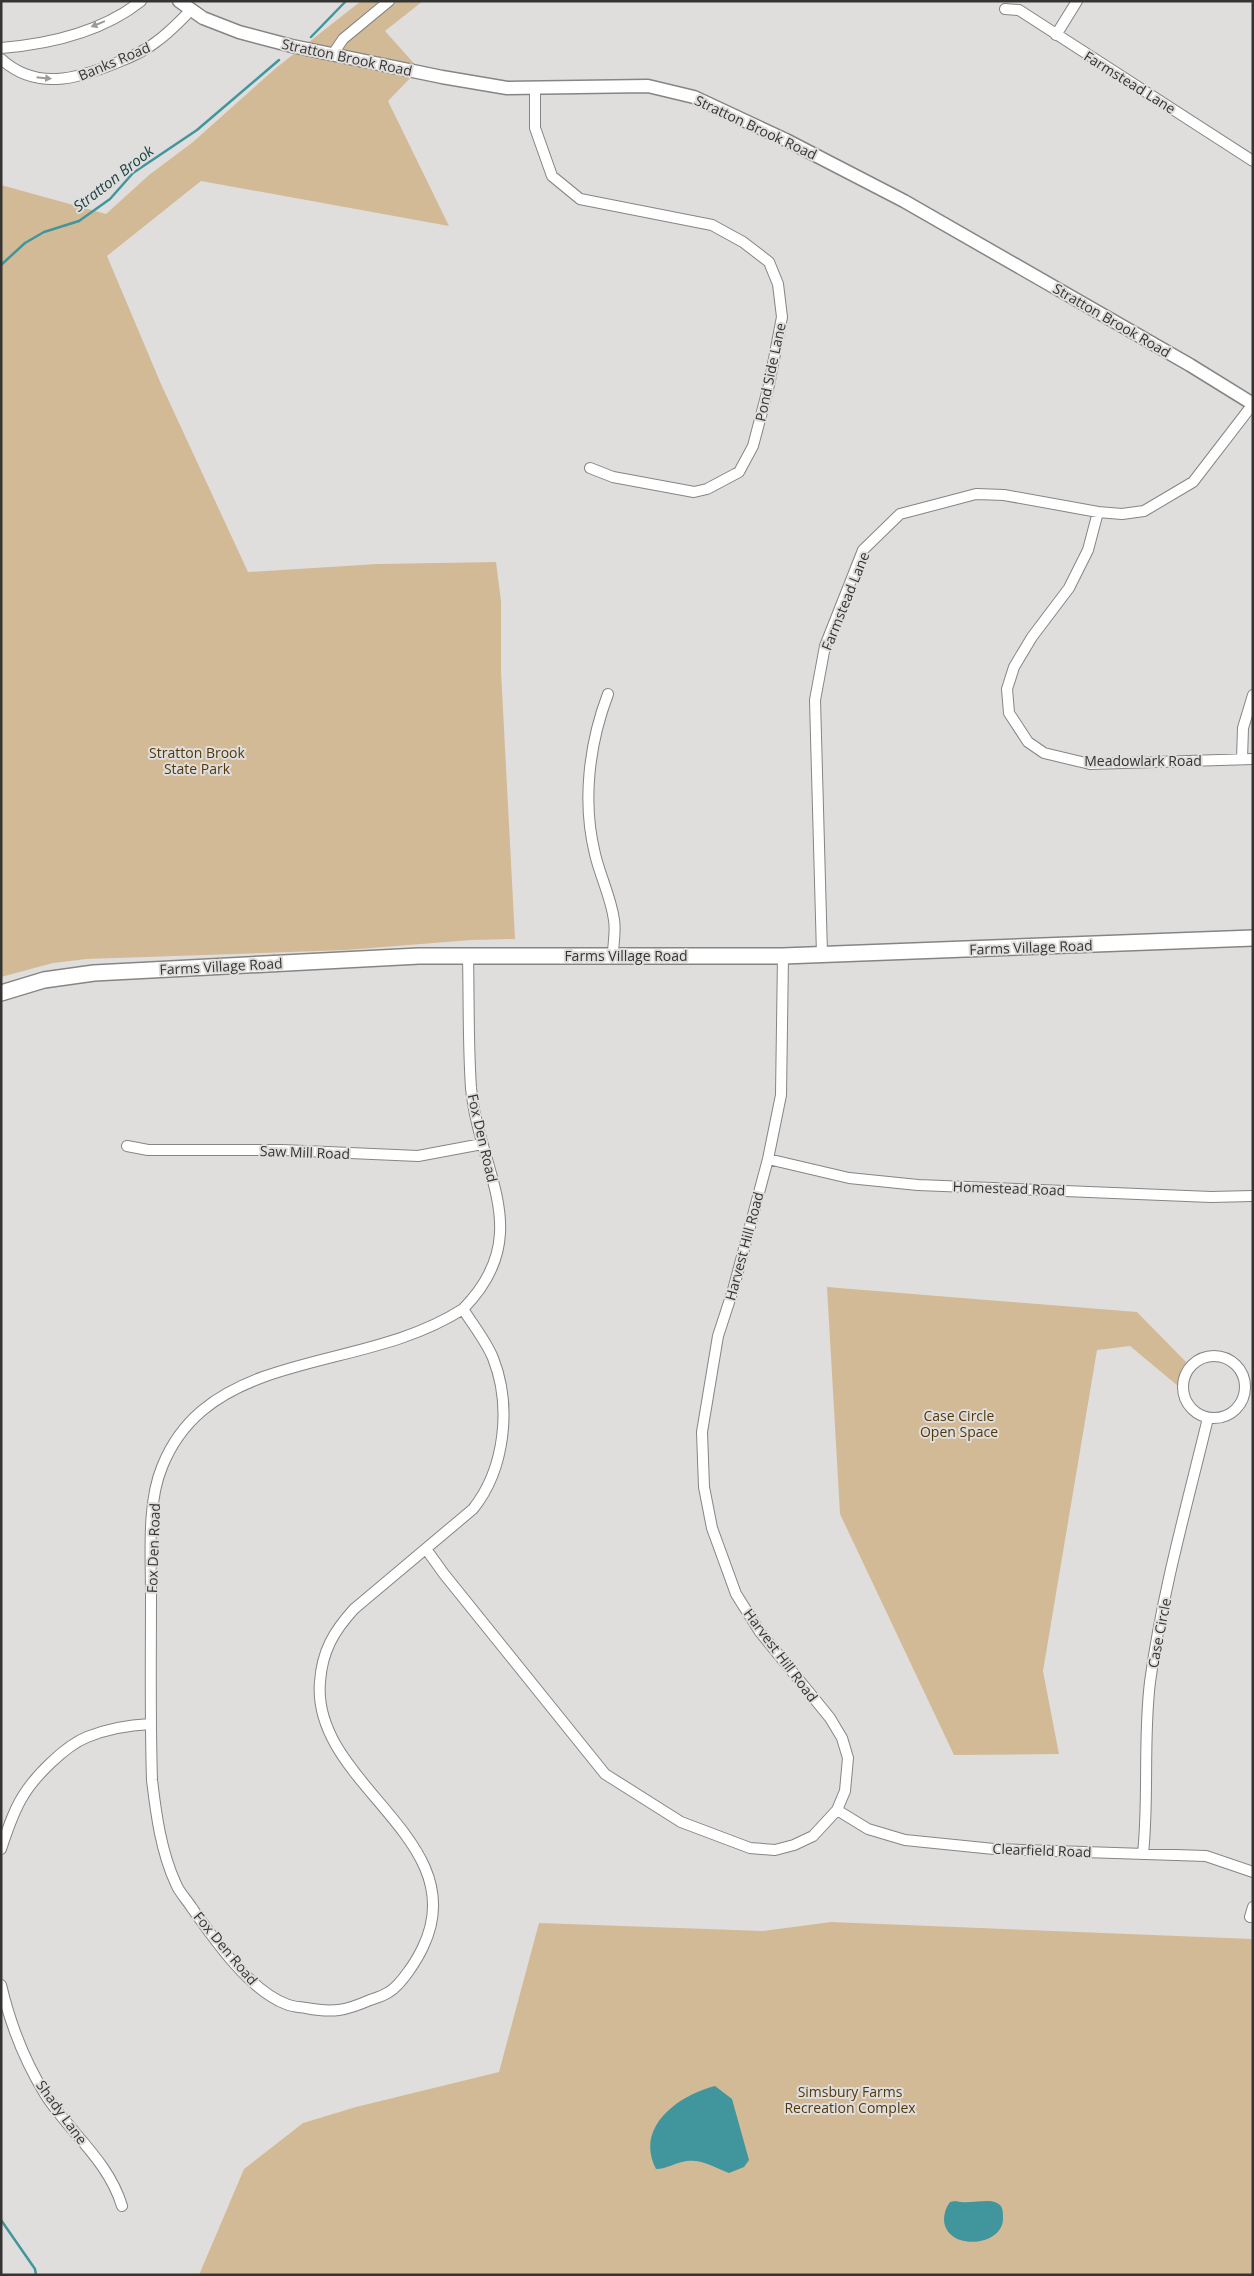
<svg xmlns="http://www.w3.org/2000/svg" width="1254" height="2276" viewBox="0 0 1254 2276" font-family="'Open Sans',sans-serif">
	<rect width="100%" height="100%" fill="#e0dedc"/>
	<path fill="#d3ba97" d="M361,1H423L385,31L419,69L388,101L449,226L201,181L107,256L161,384L248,572L377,564L496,562L501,601V671L515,939L471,940L346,950L87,959L53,963L1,977V185L106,214L149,175L193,142L276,68Z
		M827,1287L1137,1312L1189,1365L1180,1374L1178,1386L1130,1346L1097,1350L1043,1671L1059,1754L954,1755L840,1514Z
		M831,1922L1253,1939V2275H199L244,2169L303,2123L356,2107L499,2072L539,1923L763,1931Z"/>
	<path fill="#40969c" d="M715,2086L732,2099L749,2160L744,2167L729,2173C716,2168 702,2159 687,2161C676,2162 667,2169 656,2169C634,2127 679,2095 715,2086Z
		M955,2201C969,2205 988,2198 997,2203C1003,2206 1003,2211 1003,2217C1005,2247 946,2252 944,2220C944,2213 946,2207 950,2202Z"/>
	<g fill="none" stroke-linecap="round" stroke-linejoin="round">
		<path stroke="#40969c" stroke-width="2.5" d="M311,37L346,1
			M1,265L25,243L44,232L79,221L110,199L133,173L197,130L279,60
			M1,2220L35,2269L36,2275"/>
		<g stroke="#878583" stroke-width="12">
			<path id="minor" d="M1005,9L1019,10L1253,161
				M1056,35L1077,1
				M1,48C49,44 102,32 141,1
				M333,54L343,39L389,1
				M1,59C36,91 77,79 116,63C129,58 145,51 156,42C169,33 179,22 190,11
				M535,89V128L552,176L580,199L712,225L743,242L769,262L778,284L782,317L769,385L753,446L739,472L707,489L694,492L613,477L590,468
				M1098,512L1088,550L1069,588L1032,637L1014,667L1007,689L1009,713L1028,742L1044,753L1090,764L1253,759
				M608,694C589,744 582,802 595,854C600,876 611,897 614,920C616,931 613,944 613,955
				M1242,759L1243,728L1253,695
				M822,954L815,700L825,646L863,550L900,514L976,494L1004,495L1098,512L1122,514L1144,511L1193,482L1253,404
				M127,1146L148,1150H282L418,1156L482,1144
				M768,1159L849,1178L918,1185L1211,1197L1253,1196
				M463,1309C402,1348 330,1353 263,1377C217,1394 181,1419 162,1467C147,1503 151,1555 151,1594C151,1656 150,1718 152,1780C156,1814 161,1852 176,1884C179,1892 187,1900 192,1908C214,1939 249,1990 286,2004C292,2007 300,2007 306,2008C333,2013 345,2011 370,2000C376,1998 383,1996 389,1992C401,1985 417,1960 423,1947C475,1839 311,1784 320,1682C322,1651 334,1631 354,1609L473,1509C505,1469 512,1406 493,1358C486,1341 473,1325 463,1309C537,1234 479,1172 471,1088C468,1044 469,1000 468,956
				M1183 1387a31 31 0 1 1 62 0a31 31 0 1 1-62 0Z
				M426,1549L444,1574L605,1774L681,1822L750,1848L775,1850L794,1845L813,1836L837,1810L845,1791L848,1758L842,1738L830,1718L760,1632L736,1594L712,1528L704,1487L702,1432L718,1336L733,1290L768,1159L781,1095L783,956
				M837,1810L868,1829L905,1840L994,1849L1206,1856L1253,1872
				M1,1849C7,1831 13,1812 23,1796C35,1776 65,1746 87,1737C107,1729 129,1725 150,1724
				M1143,1854C1149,1797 1143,1739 1150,1682C1162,1593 1187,1505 1208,1418
				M1250,1917L1253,1907
				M1,1985C10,2023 24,2060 45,2094C70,2133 108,2160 122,2206"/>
		</g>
		<g stroke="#878583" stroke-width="15">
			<path id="tertiary" d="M179,1L203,18L239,32L292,46L442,77L507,88L648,86L694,97L786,140L904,201L1190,365L1253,404"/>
		</g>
		<g stroke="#878583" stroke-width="18">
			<path id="secondary" d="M1,993L44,980L94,973L419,956H783L1253,938"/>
		</g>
		<use href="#minor" stroke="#fff" stroke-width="10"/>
		<use href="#tertiary" stroke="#fff" stroke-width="12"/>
		<use href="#secondary" stroke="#fff" stroke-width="15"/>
	</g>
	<defs><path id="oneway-solid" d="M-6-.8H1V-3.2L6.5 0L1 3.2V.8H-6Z" transform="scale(1.25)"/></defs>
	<g fill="#9a9a99">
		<use href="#oneway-solid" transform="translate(98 24) rotate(158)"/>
		<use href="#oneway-solid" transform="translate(44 78) rotate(6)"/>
	</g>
	<g text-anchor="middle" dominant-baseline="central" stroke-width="4" stroke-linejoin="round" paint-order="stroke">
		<g font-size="14" fill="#343433" stroke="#e0dedc">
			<text transform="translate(347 57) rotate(12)">Stratton Brook Road</text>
			<text transform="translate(114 61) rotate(-23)">Banks Road</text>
			<text transform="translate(1130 82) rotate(32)">Farmstead Lane</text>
			<text transform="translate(756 127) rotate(25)">Stratton Brook Road</text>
			<text transform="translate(1112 320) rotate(30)">Stratton Brook Road</text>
			<text transform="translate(770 372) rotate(-78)">Pond Side Lane</text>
			<text transform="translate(845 601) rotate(-68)">Farmstead Lane</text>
			<text x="1143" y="760">Meadowlark Road</text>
			<text transform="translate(1031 947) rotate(-2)">Farms Village Road</text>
			<text x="626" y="955">Farms Village Road</text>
			<text transform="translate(221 966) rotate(-3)">Farms Village Road</text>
			<text transform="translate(483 1138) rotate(77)">Fox Den Road</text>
			<text transform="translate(305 1152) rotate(2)">Saw Mill Road</text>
			<text transform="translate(1009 1188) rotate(2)">Homestead Road</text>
			<text transform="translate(744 1246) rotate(-75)">Harvest Hill Road</text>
			<text transform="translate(153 1548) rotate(-88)">Fox Den Road</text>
			<text transform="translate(1159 1633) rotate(-79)">Case Circle</text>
			<text transform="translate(781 1655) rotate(53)">Harvest Hill Road</text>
			<text transform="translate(1042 1850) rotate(2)">Clearfield Road</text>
			<text transform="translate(226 1948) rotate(50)">Fox Den Road</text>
			<text transform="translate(62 2112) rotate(54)">Shady Lane</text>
		</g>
		<g font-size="14" fill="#51380c" stroke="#e0dedc">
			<text x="197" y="752">Stratton Brook<tspan x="197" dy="16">State Park</tspan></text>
			<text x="959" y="1415">Case Circle<tspan x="959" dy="16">Open Space</tspan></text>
			<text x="850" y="2091">Simsbury Farms<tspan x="850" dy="16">Recreation Complex</tspan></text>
		</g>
		<g font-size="15" font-style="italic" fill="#1b4346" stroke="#e0dedc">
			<text transform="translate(113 178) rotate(-38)">Stratton Brook</text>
		</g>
	</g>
	<rect width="1254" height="2276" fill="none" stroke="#343433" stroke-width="5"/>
</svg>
